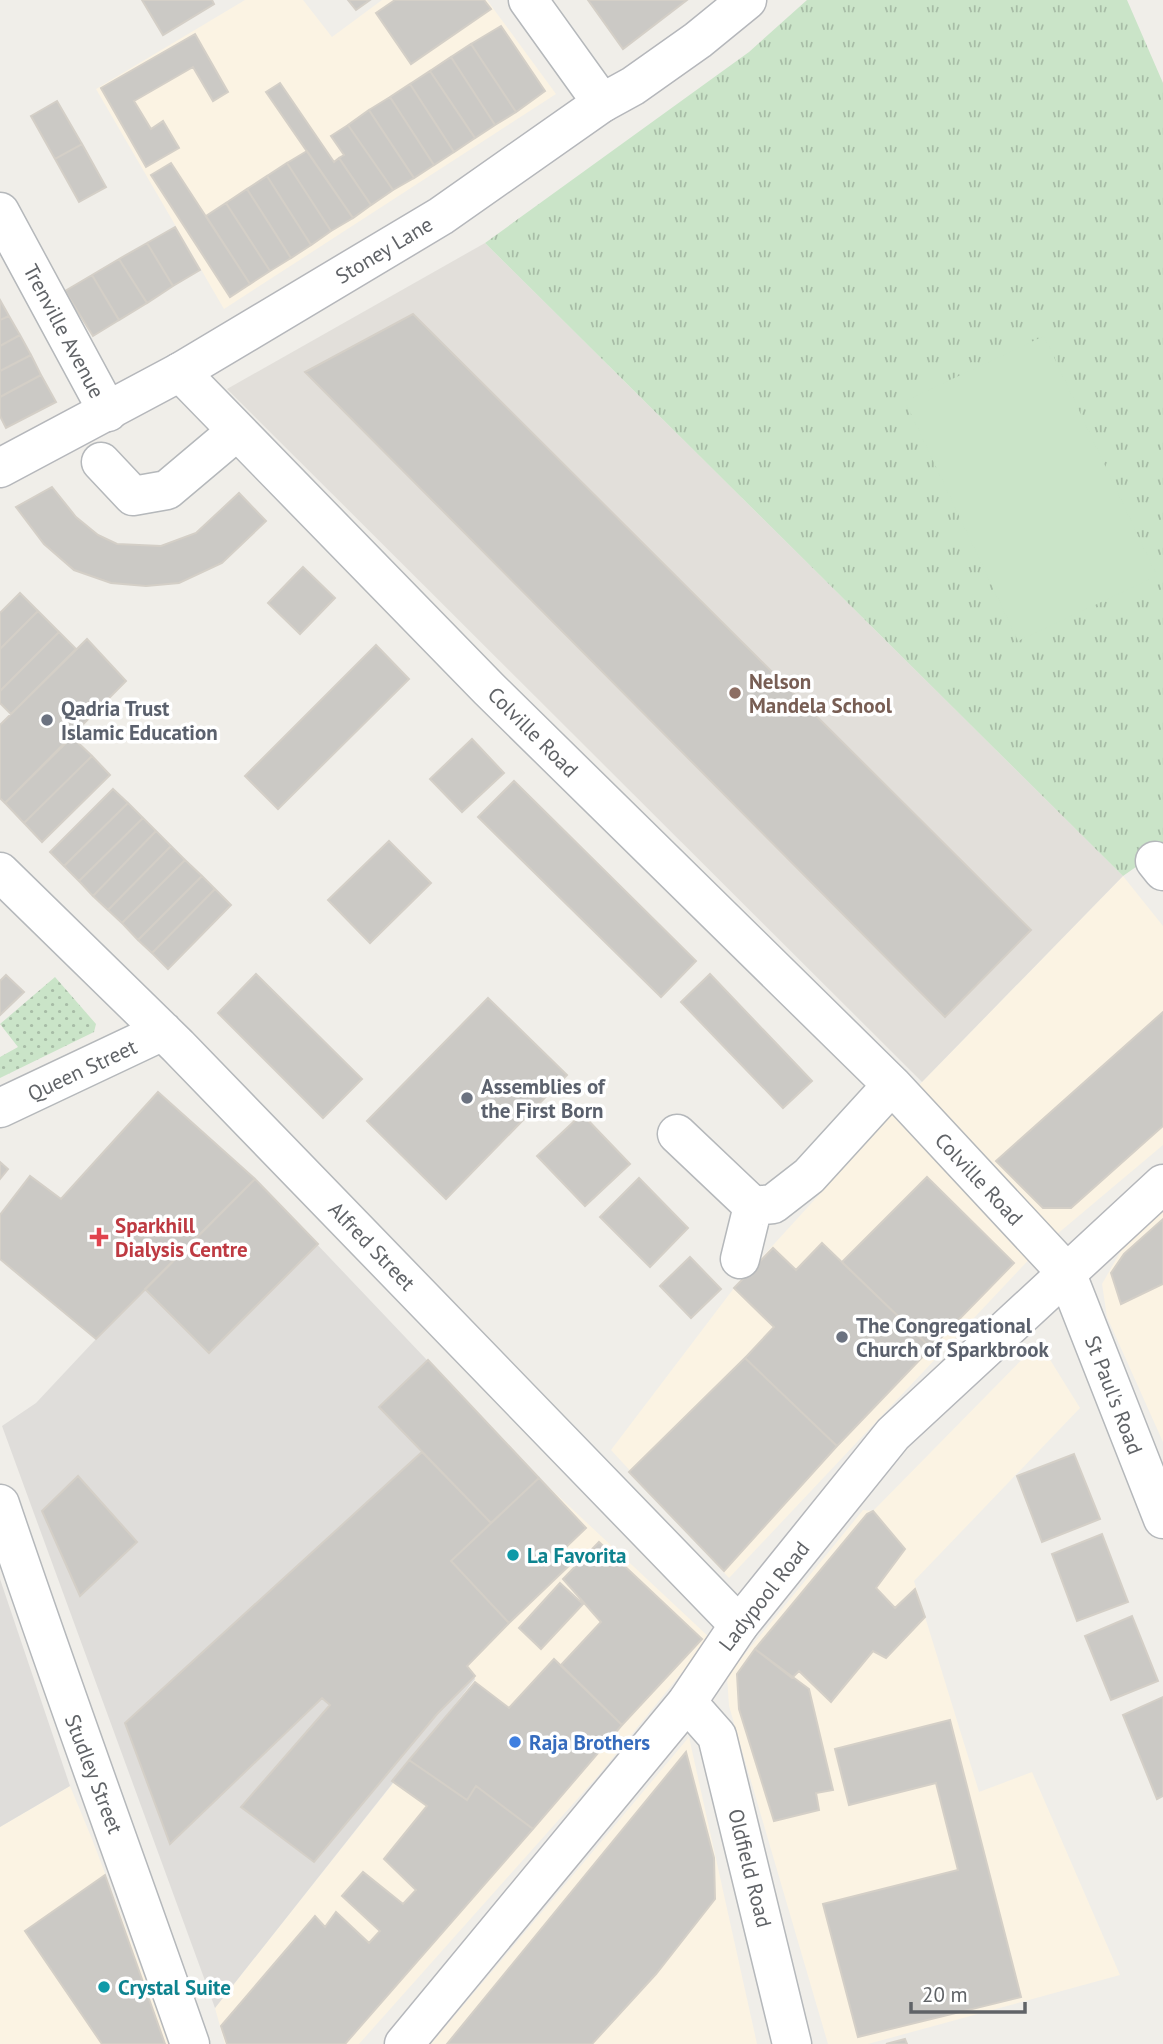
<svg xmlns="http://www.w3.org/2000/svg" width="1163" height="2044" viewBox="0 0 1163 2044" font-family="'PT Sans',sans-serif">
	<defs>
		<pattern id="grass-dots" width="8" height="8" patternUnits="userSpaceOnUse" patternTransform="scale(1.75)"><rect width="8" height="8" fill="#cae4c8"/><path d="M2 2h.1M6 6h.1" fill="none" stroke="#a7bca6" stroke-width="1.8" stroke-linecap="round"/></pattern>
		<pattern id="park-tufts" width="24" height="20" patternUnits="userSpaceOnUse" patternTransform="scale(1.75)"><rect width="24" height="20" fill="#cae4c8"/><path d="M3 7l-1-3M5 7V3M7 7l1-3M15 17l-1-3M17 17v-4M19 17l1-3" fill="none" stroke="#a7bca6"/></pattern>
	</defs>
	<rect width="100%" height="100%" fill="#f0eee9"/>
	<path fill="#fbf3e3" d="M245,0H303L332,37L382,0H487L556,94L224,309L96,89Z
		M1123,876L1163,926V1145L1037,1251L729,1578L611,1450L734,1288L922,1082Z
		M1163,1211V1442L1107,1317L1102,1284L1126,1242Z
		M1039,1342L1080,1408L914,1581L979,1792L1032,1772L1120,1975L868,2044H828L729,1706L727,1676L863,1510L873,1511Z
		M539,1478L710,1638L597,1777L359,2044H225L215,2008L475,1680L467,1666L451,1561Z
		M689,1737L757,2044H431Z
		M70,1786L92,1839L170,2044H0V1827Z"/>
	<path fill="#dfddda" d="M158,1092L255,1179L539,1478L451,1561L509,1623L467,1666L475,1679L215,2008L2,1426L36,1403L96,1339L0,1215L30,1176L61,1199Z
		M0,1579L70,1786L0,1827Z"/>
	<path fill="#e2dfda" d="M485,243L1123,876L922,1082L227,389Z"/>
	<path fill="url(#grass-dots)" d="M55,977L96,1024L94,1032L0,1078V1057L18,1047L0,1024Z"/>
	<path fill="url(#park-tufts)" d="M807,0H1127L1163,83V848L1123,876L485,243L749,52Z"/>
	<path fill="#cae4c8" d="M1044,336L1157,576L1018,641L905,401Z"/>
	<path fill="#cbc9c5" stroke="#d4cfc7" stroke-width="2" d="M142,0H212L214,4L163,35Z
		M348,0H370L356,10Z
		M395,0H484L491,9L411,64L376,13Z
		M588,0H687L623,49Z
		M501,26L545,91L516,112L471,44Z
		M195,34L228,92L213,101L193,67L134,101L151,129L163,121L179,148L146,167L101,88Z
		M471,44L516,112L495,125L451,57Z
		M451,57L495,125L475,138L430,71Z
		M430,71L475,138L454,152L410,84Z
		M280,83L334,162L339,158L371,205L353,218L266,92Z
		M410,84L454,152L434,165L390,97Z
		M390,97L434,165L414,178L369,110Z
		M57,101L82,144L55,159L31,116Z
		M369,110L414,178L393,190L348,125Z
		M348,125L393,190L371,205L339,158L344,155L331,136Z
		M82,144L106,187L79,202L55,159Z
		M307,151L353,218L331,231L287,163Z
		M171,163L250,284L230,297L151,175Z
		M287,163L331,231L311,245L267,176Z
		M267,176L311,245L291,258L247,189Z
		M247,189L291,258L270,271L226,203Z
		M226,203L270,271L250,284L206,216Z
		M175,227L200,270L173,286L147,243Z
		M147,243L173,286L147,303L119,259Z
		M119,259L147,303L119,320L92,275Z
		M92,275L119,320L93,336L65,291Z
		M0,300L9,316L0,320Z
		M413,314L1031,930L945,1017L305,372Z
		M9,316L20,335L0,346V320Z
		M20,335L31,355L0,371V346Z
		M31,355L41,375L0,397V371Z
		M41,375L56,402L6,428L0,416V397Z
		M52,487L76,517L98,535L117,544L161,546L196,533L239,493L266,521L222,563L179,583L146,586L111,583L74,570L44,544L16,507Z
		M303,567L335,598L300,634L268,603Z
		M20,593L38,611L0,649V613Z
		M38,611L59,632L0,691V649Z
		M59,632L76,649L11,714L0,703V691Z
		M87,639L126,681L5,803L0,798V725Z
		M376,645L409,679L278,809L245,776Z
		M72,737L92,756L24,823L5,803Z
		M472,739L504,773L462,812L430,779Z
		M92,756L110,775L42,842L24,823Z
		M514,781L696,961L661,997L478,817Z
		M113,789L128,803L64,866L50,852Z
		M128,803L143,818L79,881L64,866Z
		M143,818L156,831L93,896L79,881Z
		M156,831L171,846L108,910L93,896Z
		M389,841L431,883L370,943L328,900Z
		M171,846L185,860L122,923L108,910Z
		M185,860L202,876L138,940L122,923Z
		M202,876L215,889L152,953L138,940Z
		M215,889L231,905L168,969L152,953Z
		M256,974L362,1079L323,1118L218,1013Z
		M710,974L812,1081L783,1108L681,1002Z
		M6,975L24,992L0,1015V981Z
		M488,998L567,1075L446,1199L367,1121Z
		M1163,1012V1126L1071,1208H1043L996,1161Z
		M158,1092L255,1179L96,1339L0,1259V1215L30,1176L61,1199Z
		M582,1114L630,1164L585,1206L537,1156Z
		M0,1162L8,1169L0,1179Z
		M927,1177L1014,1263L931,1348L842,1262Z
		M639,1178L688,1228L650,1267L600,1217Z
		M255,1179L318,1244L209,1353L145,1289Z
		M1163,1219V1284L1121,1304L1111,1273L1124,1254Z
		M822,1243L931,1348L837,1446L745,1358L774,1327L734,1288L773,1248L796,1270Z
		M690,1257L721,1289L691,1318L660,1286Z
		M745,1358L837,1446L724,1571L629,1472Z
		M428,1360L539,1478L491,1523L379,1407Z
		M422,1452L491,1523L451,1561L509,1623L467,1666L475,1676L437,1714L314,1862L241,1807L330,1705L322,1698L170,1844L125,1723Z
		M1074,1454L1100,1519L1042,1542L1017,1476Z
		M78,1476L137,1542L80,1596L42,1511Z
		M539,1478L586,1528L563,1550L574,1561L509,1623L451,1561Z
		M873,1511L905,1549L876,1588L895,1608L915,1589L925,1617L886,1658L873,1651L831,1702L799,1671L792,1678L755,1649L867,1514Z
		M1102,1534L1128,1602L1077,1621L1052,1554Z
		M599,1542L702,1639L622,1725L561,1665L601,1622L563,1579Z
		M560,1583L583,1604L541,1649L519,1628Z
		M1132,1616L1158,1681L1111,1700L1085,1636Z
		M755,1649L809,1689L833,1790L816,1793L819,1810L774,1821L739,1709L737,1674Z
		M554,1659L622,1725L533,1829L476,1786L467,1800L409,1760L475,1682L509,1708Z
		M1163,1697V1796L1157,1799L1123,1715Z
		M950,1720L1021,1997L858,2037L823,1904L958,1870L936,1783L849,1805L835,1749Z
		M686,1752L714,1858L715,1899L656,1974L592,2044H447Z
		M409,1760L467,1800L476,1786L533,1829L345,2044H227L221,2026L315,1916L325,1927L336,1912L369,1943L380,1931L342,1896L363,1872L403,1904L416,1890L384,1859L427,1806L392,1781Z
		M105,1875L165,2044H102L25,1931Z
		M905,2039L907,2044H886Z"/>
	<g fill="none" stroke-linecap="round" stroke-linejoin="round">
		<g stroke="#b5b8bb" stroke-width="41">
			<path id="street" d="M528,0L602,103
				M0,212L108,412
				M180,372L489,689L892,1085L1066,1272L1163,1519
				M101,462L133,496L167,490L237,431
				M1155,861L1163,871
				M0,872L178,1046L739,1625
				M0,1108L163,1031
				M677,1134L753,1206L773,1204L809,1176L892,1085
				M740,1259L753,1206
				M0,1504C61,1685 127,1864 190,2044
				M687,1702L717,1736L792,2044"/>
		</g>
		<g stroke="#b5b7bb" stroke-width="41">
			<path id="secondary" d="M0,468L180,372L441,216L602,103L633,86L698,40L747,0
				M404,2044L687,1702L739,1625L893,1434L1163,1184"/>
		</g>
		<use href="#street" stroke="#fff" stroke-width="38"/>
		<use href="#secondary" stroke="#fff" stroke-width="38"/>
	</g>
	<circle fill="#8d6e63" stroke="#fff" stroke-width="2.5" cx="735" cy="693" r="7"/>
	<g fill="#6b7280" stroke="#fff" stroke-width="2.5">
		<circle cx="47" cy="720" r="7"/>
		<circle cx="467" cy="1098" r="7"/>
		<circle cx="842" cy="1337" r="7"/>
	</g>
	<path fill="#e0444e" stroke="#fff" stroke-width="2.5" d="M95.5 1226.5h7v7h7v7h-7v7h-7v-7h-7v-7h7z"/>
	<g fill="#0f9aa8" stroke="#fff" stroke-width="2.5">
		<circle cx="513" cy="1555" r="7"/>
		<circle cx="104" cy="1987" r="7"/>
	</g>
	<circle fill="#3f7fe0" stroke="#fff" stroke-width="2.5" cx="515" cy="1742" r="7"/>
	<g text-anchor="middle" dominant-baseline="central" stroke-width="7" stroke-linejoin="round" paint-order="stroke">
		<g font-size="21" fill="#606367" stroke="#fff">
			<text transform="translate(384 250) rotate(-31)">Stoney Lane</text>
			<text transform="translate(64 331) rotate(62)">Trenville Avenue</text>
			<text transform="translate(533 732) rotate(45)">Colville Road</text>
			<text transform="translate(82 1070) rotate(-25)">Queen Street</text>
			<text transform="translate(979 1179) rotate(47)">Colville Road</text>
			<text transform="translate(372 1246) rotate(46)">Alfred Street</text>
			<text transform="translate(1114 1395) rotate(69)">St Paul's Road</text>
			<text transform="translate(764 1596) rotate(-52)">Ladypool Road</text>
			<text transform="translate(94 1774) rotate(69)">Studley Street</text>
			<text transform="translate(750 1868) rotate(76)">Oldfield Road</text>
		</g>
		<g font-size="21" font-weight="bold" fill="#785e54" stroke="#fff" text-anchor="start">
			<text x="749" y="681">Nelson<tspan x="749" dy="24">Mandela School</tspan></text>
		</g>
		<g font-size="21" font-weight="bold" fill="#5b616d" stroke="#fff" text-anchor="start">
			<text x="61" y="708">Qadria Trust<tspan x="61" dy="24">Islamic Education</tspan></text>
			<text x="481" y="1086">Assemblies of<tspan x="481" dy="24">the First Born</tspan></text>
			<text x="856" y="1325">The Congregational<tspan x="856" dy="24">Church of Sparkbrook</tspan></text>
		</g>
		<g font-size="21" font-weight="bold" fill="#be3a42" stroke="#fff" text-anchor="start">
			<text x="115" y="1225">Sparkhill<tspan x="115" dy="24">Dialysis Centre</tspan></text>
		</g>
		<g font-size="21" font-weight="bold" fill="#0d838f" stroke="#fff" text-anchor="start">
			<text x="527" y="1555">La Favorita</text>
			<text x="118" y="1987">Crystal Suite</text>
		</g>
		<g font-size="21" font-weight="bold" fill="#366cbe" stroke="#fff" text-anchor="start">
			<text x="529" y="1742">Raja Brothers</text>
		</g>
	</g>
	<path d="M911 2002v10h114v-10" fill="none" stroke="#606367" stroke-width="3.5"/>
	<text x="922" y="2002" font-size="21" fill="#606367" stroke="#ffffff" stroke-width="5" paint-order="stroke">20 m</text>
</svg>
